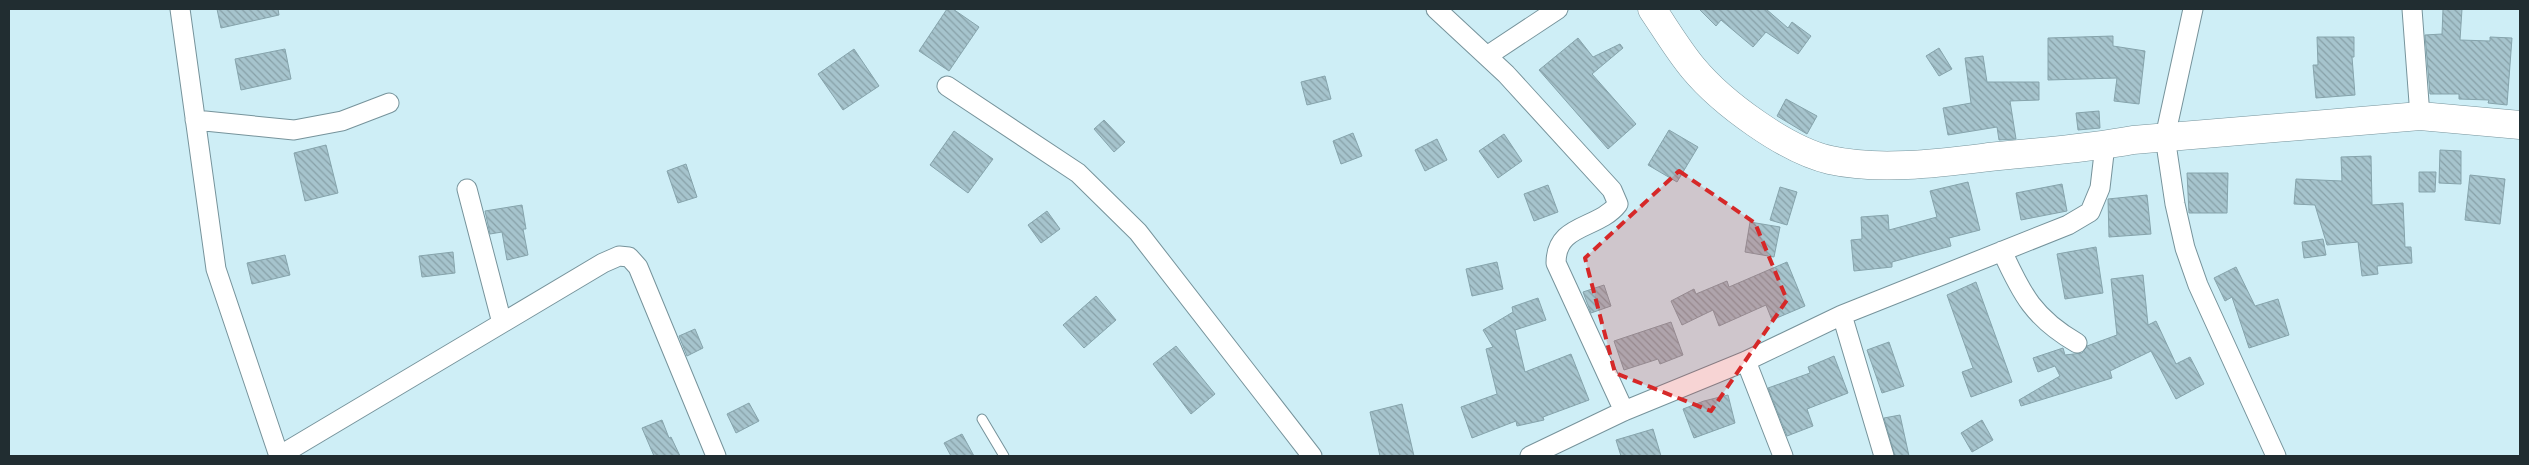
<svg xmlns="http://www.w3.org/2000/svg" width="2529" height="465" viewBox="0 0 2529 465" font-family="Signika,sans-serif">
	<defs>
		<pattern id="building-back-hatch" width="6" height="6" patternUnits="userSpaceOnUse" patternTransform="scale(1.25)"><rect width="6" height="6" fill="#a6c4cd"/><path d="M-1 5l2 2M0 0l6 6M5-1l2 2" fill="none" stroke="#87a0a7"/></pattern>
	</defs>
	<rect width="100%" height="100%" fill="#ceeef6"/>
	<path fill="url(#building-back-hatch)" stroke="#86a4ac" d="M217,9H278L279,15L221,28Z
		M947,9H953L979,27L949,71L919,51Z
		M1699,9H1766L1788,28L1792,22L1811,36L1798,54L1766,32L1753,47L1721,20L1716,26Z
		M2443,9H2462L2460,40L2490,41V37L2512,38L2507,105L2488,103L2489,100L2459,99V94H2430L2425,35L2442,34Z
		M2113,36V46L2145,51L2139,104L2114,101L2117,78L2048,80V38Z
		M2317,37H2354V57H2352L2355,95L2316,98L2313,65H2318Z
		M1578,38L1593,57L1620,44L1623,48L1592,74L1636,124L1608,149L1539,70Z
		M1939,48L1952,69L1939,76L1926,56Z
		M285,49L291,79L241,90L235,59Z
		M854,49L879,86L843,110L818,74Z
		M1983,56L1987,82H2039V100L2010,101L2016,139L1999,140L1997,127L1948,135L1943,108L1971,103L1965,58Z
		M1325,76L1331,99L1307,105L1301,82Z
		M1786,99L1817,116L1807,134L1777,116Z
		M2099,111L2100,128L2078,130L2076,113Z
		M1104,120L1125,142L1114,152L1094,129Z
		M1669,130L1698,147L1677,182L1648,165Z
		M954,131L993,159L968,193L930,165Z
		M1353,133L1362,156L1341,164L1333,141Z
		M1504,134L1522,161L1498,178L1479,151Z
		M1437,139L1447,160L1425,171L1415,150Z
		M326,145L338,193L305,201L294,153Z
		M2440,150L2461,151V184L2439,183Z
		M2371,156L2372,205L2403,203L2405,247H2411L2412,263L2377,266L2378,274L2362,276L2358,242L2327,245L2315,205L2294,204L2296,179L2342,181L2341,157Z
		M686,164L697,197L678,203L667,171Z
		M2419,172H2436L2435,192H2419Z
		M2187,173H2228L2227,213H2189Z
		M2470,175L2505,179L2500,224L2465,220Z
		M1968,182L1980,230L1949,238L1951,246L1892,262V267L1854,271L1851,240L1862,239L1861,217L1888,215L1889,230L1937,217L1930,191Z
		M2062,184L2067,211L2021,220L2016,193Z
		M1548,185L1558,212L1534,221L1524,194Z
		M1780,187L1797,192L1787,225L1770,220Z
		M2147,195L2151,234L2109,237L2108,199Z
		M522,205L526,229H523L528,255L507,260L502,232L490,234L485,211Z
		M1047,211L1060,229L1041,243L1028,225Z
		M1750,222L1780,227L1774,257L1745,252Z
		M2323,239L2326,255L2304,258L2302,242Z
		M2096,247L2103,293L2065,299L2057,254Z
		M453,252L455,273L422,277L419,256Z
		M285,255L290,275L252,284L247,263Z
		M1497,262L1503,289L1472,296L1466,269Z
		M1787,262L1805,306L1772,320L1766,305L1719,326L1713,310L1682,325L1671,301L1694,289L1696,294L1727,281L1729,287Z
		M2236,267L2255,306L2278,299L2289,335L2249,348L2232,297L2225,301L2214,278Z
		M2143,275L2148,325L2156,321L2176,364L2190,357L2204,384L2176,399L2151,351L2110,371L2112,378L2021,406L2019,400L2060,376L2055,366L2038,372L2033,358L2063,348L2065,355L2082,353L2087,346L2117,335L2111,279Z
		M1976,282L2012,382L1971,397L1962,372L1973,368L1947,295Z
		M1604,285L1611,306L1591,313L1583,292Z
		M1096,296L1116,320L1084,348L1063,325Z
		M1538,298L1546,320L1515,330L1525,372L1571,354L1589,400L1543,417L1544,420L1517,426L1516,421L1472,438L1461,407L1497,394L1486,349L1493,347L1483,330L1513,312L1512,307Z
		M1671,322L1683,355L1660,364L1658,359L1624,370L1614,341Z
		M695,329L703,348L687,356L679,336Z
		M1889,342L1904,386L1882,393L1867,350Z
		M1176,346L1215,394L1191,414L1153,364Z
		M1834,356L1848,393L1807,409L1813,426L1787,436L1768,388L1810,373L1808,367Z
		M1728,395L1735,423L1694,438L1683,409L1704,401Z
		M749,403L759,421L736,433L727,414Z
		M1402,404L1414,456H1380L1370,412Z
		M1900,415L1909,456H1895L1884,418Z
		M662,420L669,438L671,437L680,456H654L642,428Z
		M1982,420L1993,440L1972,452L1961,433Z
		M1653,429L1661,456H1621L1616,440Z
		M962,434L974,456H951L944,443Z"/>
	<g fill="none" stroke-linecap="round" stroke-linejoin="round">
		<g stroke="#76939b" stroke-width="11">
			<path id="lane" d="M982,419L1004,456"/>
		</g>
		<g stroke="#76939b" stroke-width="21">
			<path id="street" d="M180,9L216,269L279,456
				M1436,9L1506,74L1612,190L1618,204C1598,230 1556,223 1556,263L1624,411
				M2193,9L2165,137L2175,204L2185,248L2198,285L2276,456
				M2412,9L2420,116
				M1487,56L1558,9
				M947,86L1078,173L1138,232L1312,456
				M195,120L294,130L342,121L389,103
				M467,189L502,323
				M2002,251C2022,295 2034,318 2077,343
				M1842,315L1884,456
				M1746,361L1783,456
				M279,456L603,263L619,256L629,257L638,267L716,456
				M1530,456L1624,411L1746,361L1842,315L2068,225L2090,212L2100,188L2105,145"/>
		</g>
		<g stroke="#76939b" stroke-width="29">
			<path id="highway" d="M1652,9C1665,28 1678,50 1693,68C1722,103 1786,150 1830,160C1879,171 1940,163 1989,157C2037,152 2085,149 2133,140L2420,116L2520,125"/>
		</g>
		<use href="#lane" stroke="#fff" stroke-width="9"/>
		<use href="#street" stroke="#fff" stroke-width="19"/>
		<use href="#highway" stroke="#fff" stroke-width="28"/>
	</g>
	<path fill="#d62828" fill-opacity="0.2" stroke="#d62828" stroke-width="4" stroke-dasharray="10 6" stroke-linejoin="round" d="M1679,171L1755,223L1787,300L1711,411L1615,373L1585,258Z"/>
	<rect width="2529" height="465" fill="none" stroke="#212d31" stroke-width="20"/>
</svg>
